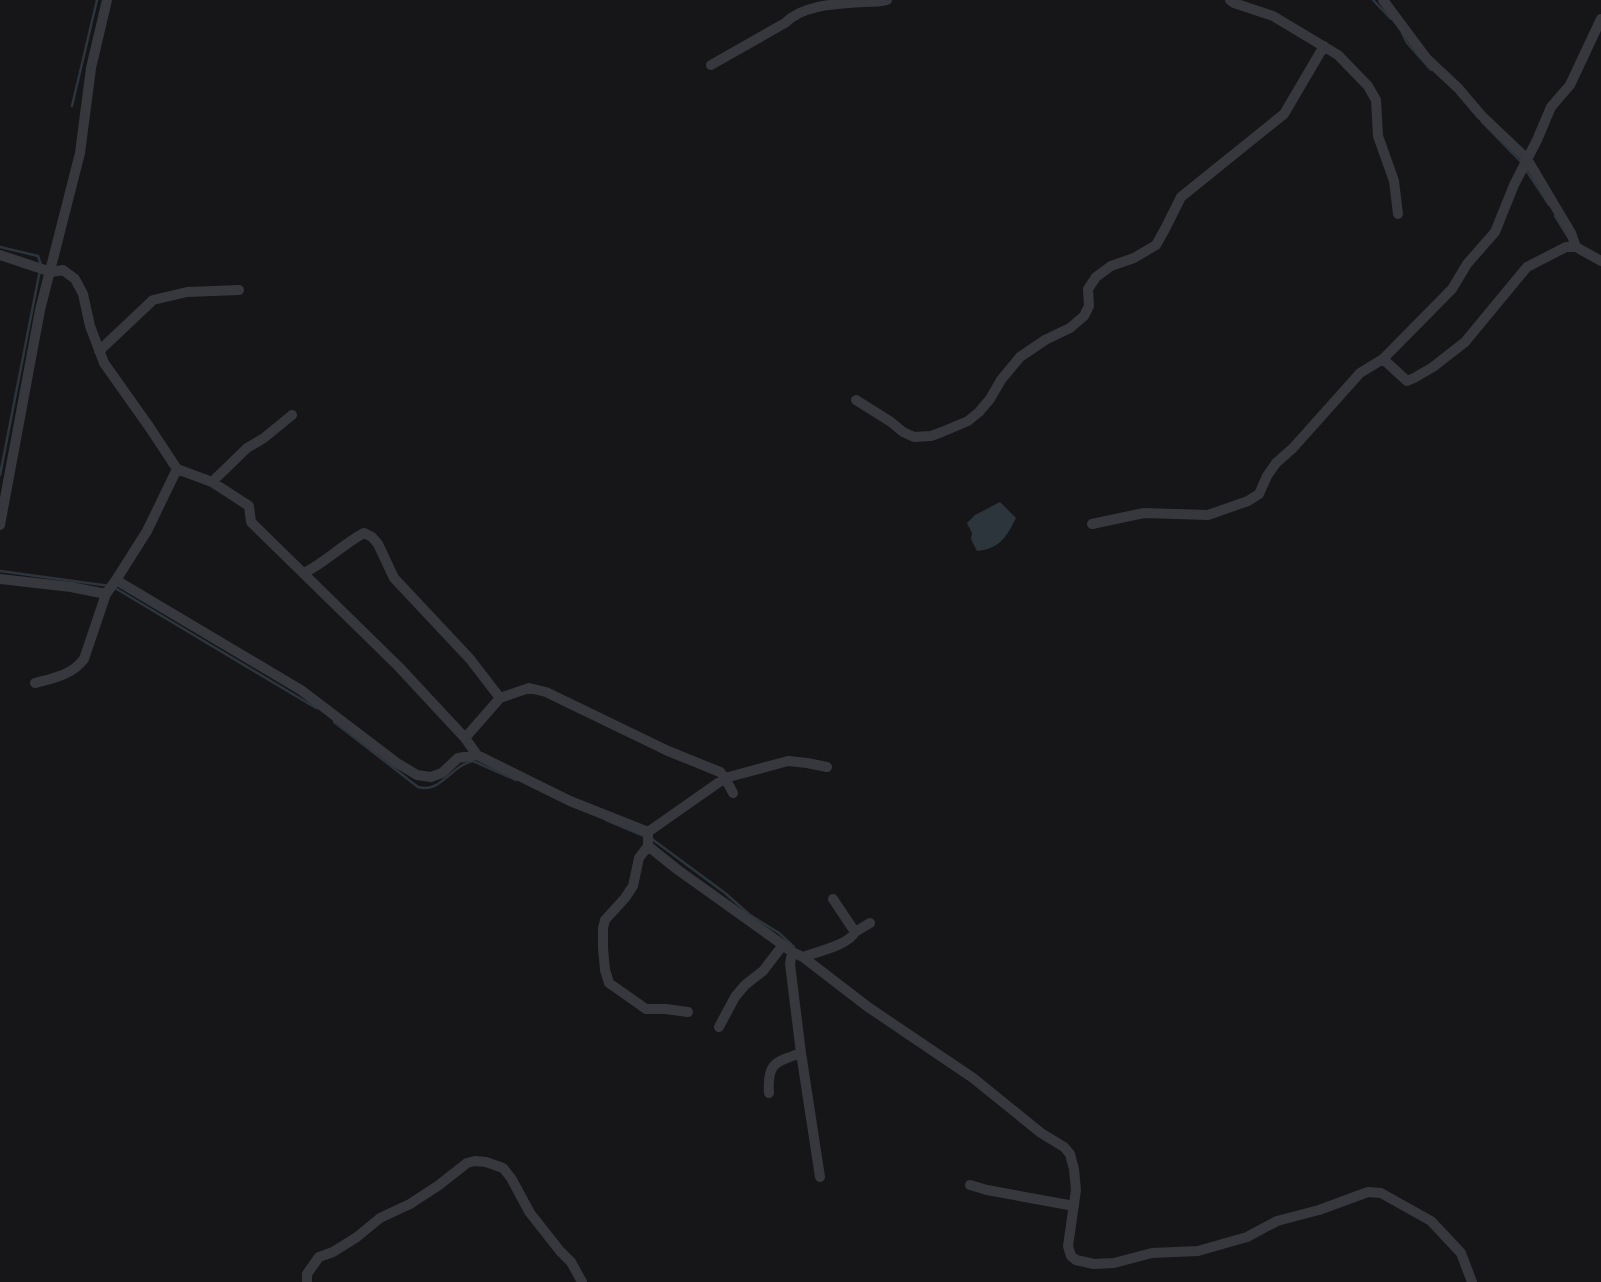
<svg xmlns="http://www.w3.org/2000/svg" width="1601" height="1282" viewBox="0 0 1601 1282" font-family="Commissioner,sans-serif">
	<rect width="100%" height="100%" fill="#161618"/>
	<path fill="#2c353c" d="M1000,502L1016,518C1007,536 1000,549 977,551L971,539L972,533L967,523L975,515Z"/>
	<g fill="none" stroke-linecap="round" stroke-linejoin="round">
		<path stroke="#2c353c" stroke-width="2.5" d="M1373,0L1391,19
			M1402,33L1407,43L1431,70
			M72,106L97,0
			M1482,122L1522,163
			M1526,170L1549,205
			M1555,216L1568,237
			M0,247L38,256L41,265
			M0,475L40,270
			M0,571L110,586
			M115,588L316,708
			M334,722L418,787C440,794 452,765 473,761L516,780
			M606,820L644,836
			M652,839L725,893L750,915L779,933L794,947"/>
		<path stroke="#37383d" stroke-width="10" d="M1230,0L1234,3L1273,16L1338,55L1368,86L1376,100L1378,136L1394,181L1398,214
			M1383,0L1427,59L1458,88L1481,115L1527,159L1571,233L1576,247
			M711,65L785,23C804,4 838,4 864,2C872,2 880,2 887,0
			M0,255L51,272L63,270L75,279L83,294L90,326L104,363L150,428L177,469L212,482L249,506L251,522L399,667L465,738L477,755L570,801L648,832
			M99,351L153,300L187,292L239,290
			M1383,359L1407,381L1414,378L1433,367L1465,342L1527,267L1566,247H1576L1601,261
			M856,400L891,422L903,432L914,437L931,436L942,432L968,421L979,412L990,399L1001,380L1020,357L1045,340L1070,328L1084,316L1089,306L1088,289L1096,277L1111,266L1134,258L1156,245L1165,229L1181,197L1284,114L1324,46
			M212,482L247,448L264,438L292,415
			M1092,524L1144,513L1208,515L1248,501L1259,494L1267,476L1276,463L1293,448L1360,373L1383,359L1452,289L1467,264L1495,232L1514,185L1537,140L1551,107L1570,85L1601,19
			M0,525L40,310L80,153L91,68L107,0
			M304,573C325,563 343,544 364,533L372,537L378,544L394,578L470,659L500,698
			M0,579L71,587L106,594L116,580L301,690L397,763L417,775L431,777L442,773L458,758L477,755
			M116,580L147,531L177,469
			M35,683C54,678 72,675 84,659L106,594
			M465,738L500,698L529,688L546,692L668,751L720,772L725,778L733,793
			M648,832V846L639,858L633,886L625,898L605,920L603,928V948L605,970L609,983L646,1009H666L688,1012
			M648,832L725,778L788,761L807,763L827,767
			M648,846L678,870L783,945
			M855,932L870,923
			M792,952L790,964L801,1053L820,1177
			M803,957C816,952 849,945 855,932L833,899
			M719,1027L735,997L745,985L763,971L783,945L792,952L803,957L868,1007L973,1078L1041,1133L1064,1147L1070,1154L1074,1169L1076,1190L1068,1246L1071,1256L1076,1260L1094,1264L1114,1263L1152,1253L1198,1251L1247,1237L1277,1221L1319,1210L1368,1192L1381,1193L1431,1221L1461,1253L1472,1282
			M769,1093C767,1063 775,1062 801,1053
			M970,1185L987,1190L1074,1206
			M307,1282V1274L319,1257L333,1252L357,1237L380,1218L410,1204L439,1185L467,1163L475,1161L486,1162L503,1168L511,1178L530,1213L560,1251L571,1262L582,1282"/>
	</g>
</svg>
